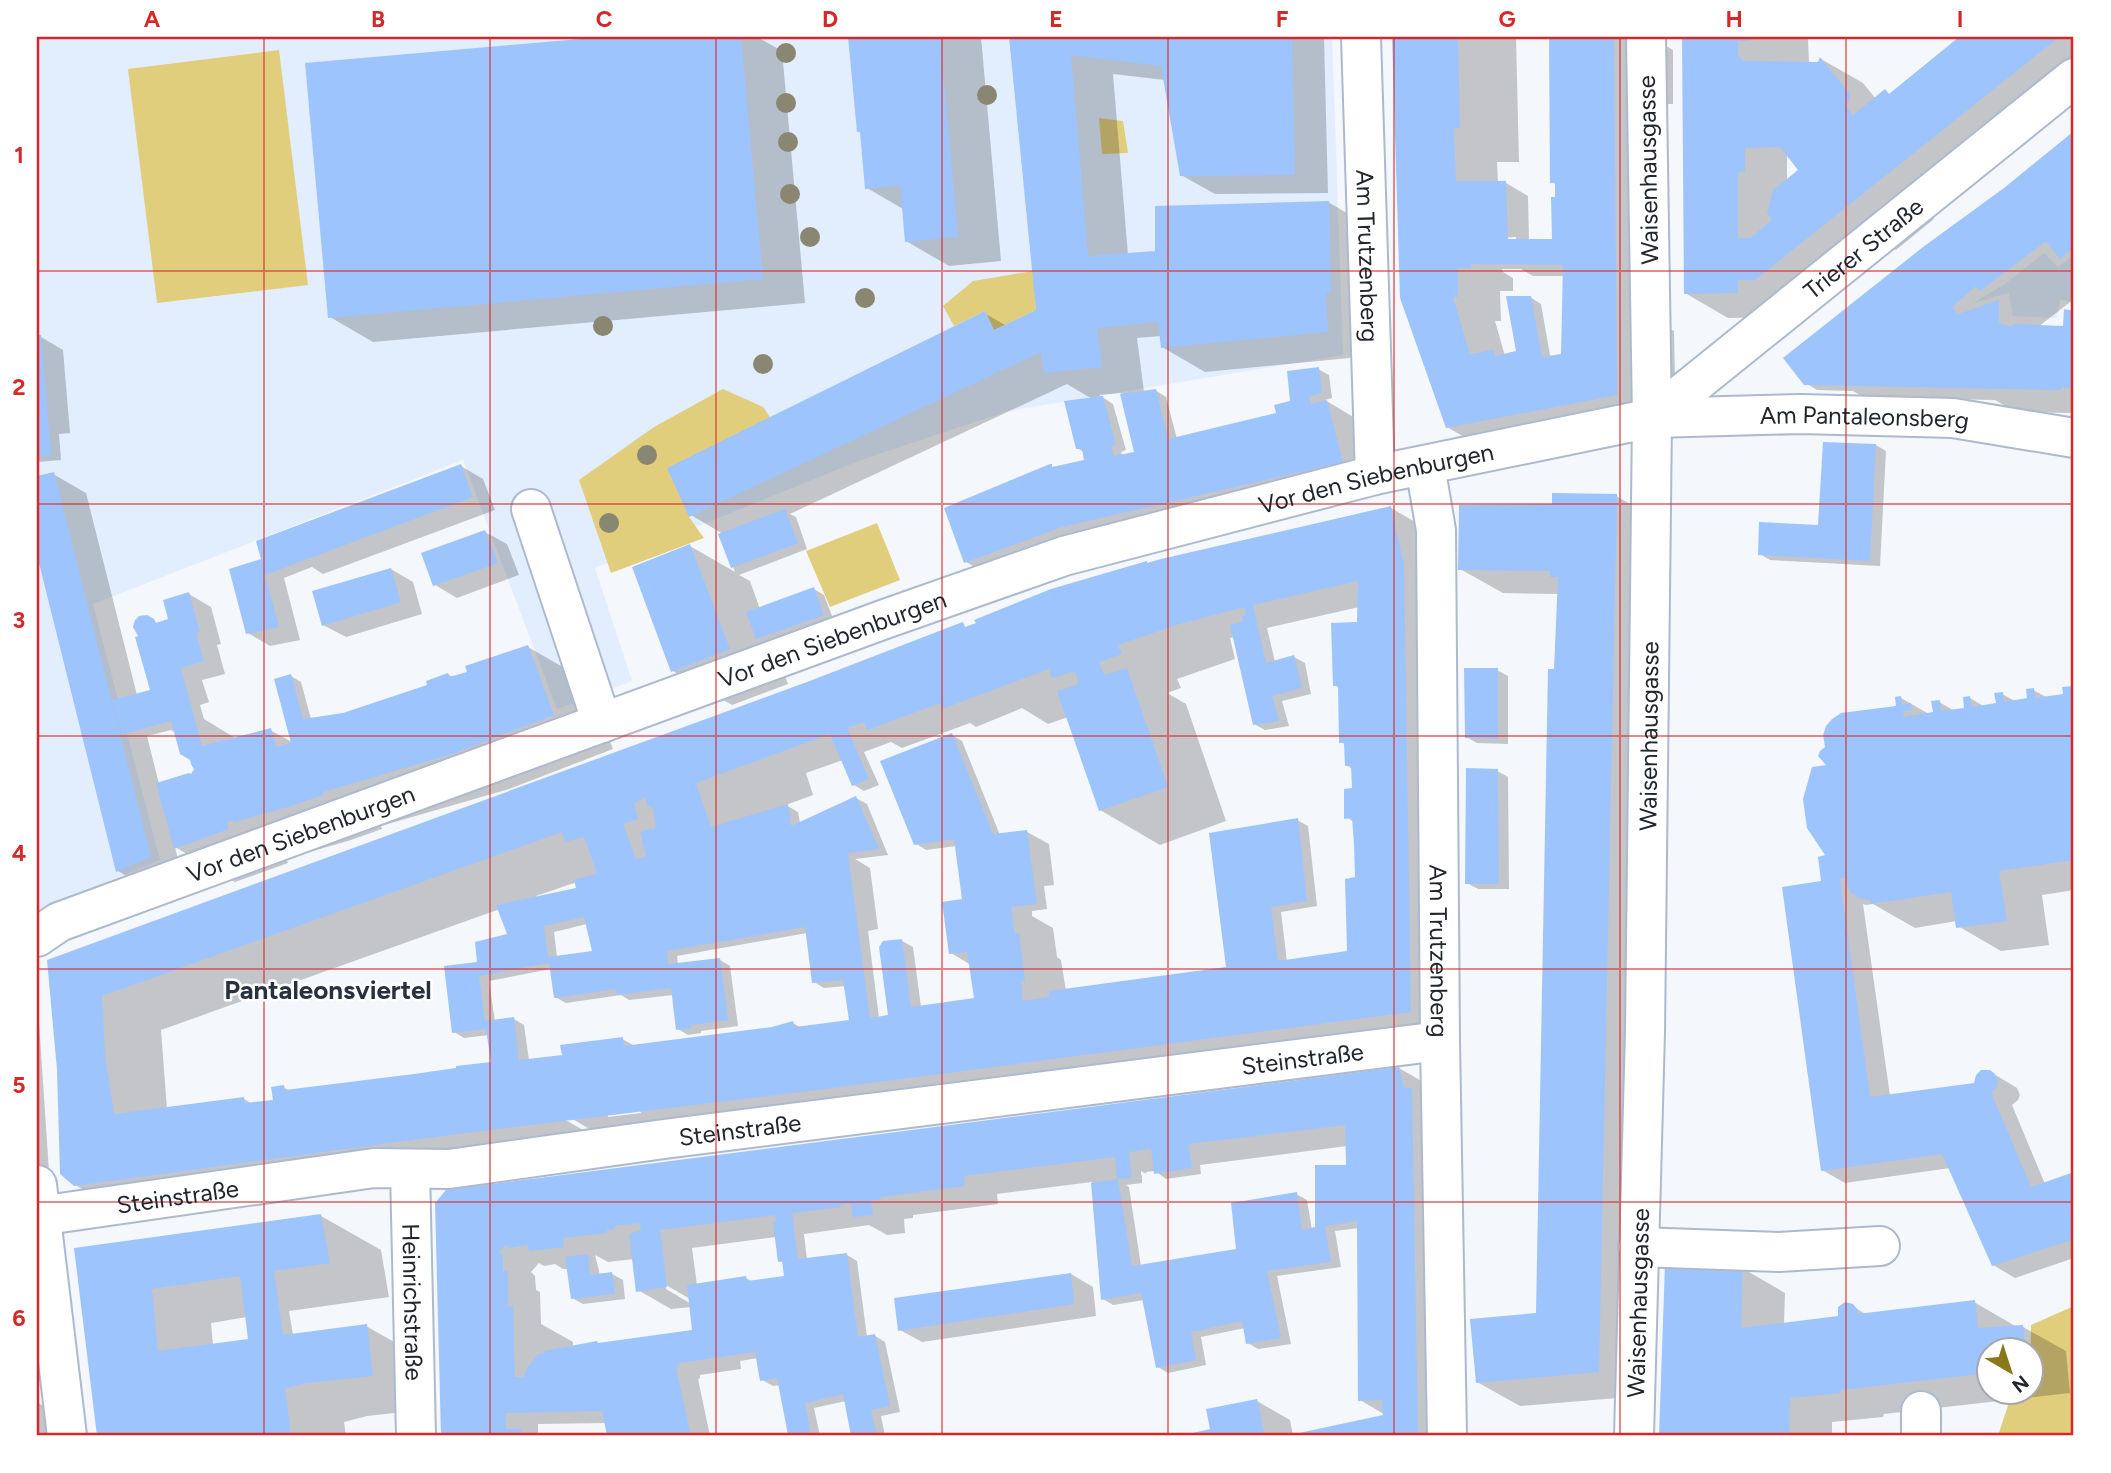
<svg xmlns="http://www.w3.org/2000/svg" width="2111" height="1473" viewBox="0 0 2111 1473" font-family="Figtree,sans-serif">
	<rect width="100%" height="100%" fill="#f4f7fb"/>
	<path fill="#e2edfd" d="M37,37H1332L1343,355L1008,411L861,460L595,568L632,681L557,709L463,460L93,604L160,860L37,911Z
		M2044,253L2058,267L2074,255V302L2060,300L2057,318L2013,316L2009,293L1973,303L2005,284Z"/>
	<path fill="#e1ce7d" d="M279,50L308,285L157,303L128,69Z
		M1099,118L1123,121L1128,153L1102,154Z
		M1033,271L1036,310L994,330L985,311L954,326L943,306L973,281Z
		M723,389L763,407L770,417L689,517L704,538L611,573L579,480L654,427Z
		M877,523L900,580L830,607L806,551Z
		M2074,1306V1436H1998L2012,1393L2030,1392L2031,1325Z"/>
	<path fill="#0003" fill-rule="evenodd" d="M623,37H757L782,51L805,303L373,342L330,317L307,65Z
		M850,37H981L1001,261L949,266L906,241L903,209L867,188L862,133L859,131Z
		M1011,37H1324L1328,193L1215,194L1181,175L1165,80L1113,74L1128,255L1154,253L1328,202L1371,227L1370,356L1205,372L1162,347L1161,336L1137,338L1144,392L1155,390L1166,397L1177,439L1278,414L1292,402L1318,369L1329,375L1332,398L1325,400L1360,421L1375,481L1009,587L966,562L1054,469L1090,461L1085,453L1077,448L1092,399L1067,384L790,514L796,517L807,549L739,575L750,581L760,609L814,589L824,595L834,621L773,643L788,684L732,705L673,671L690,546L735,572L721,535L723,534L691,515L984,313L1007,326L1038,311ZM1121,393L1136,453L1123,457L1121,452L1126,450L1113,404L1099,395Z
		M1394,37H1516L1519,162H1497L1498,183H1506L1528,196L1529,241H1559L1557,185L1552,182L1551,37H1656V40L1673,50V104H1656L1658,322L1674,331L1676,429L1490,452L1447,427L1402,298ZM1516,237V241L1499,238ZM1502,269H1521L1533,276H1564L1563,355L1553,357L1550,355L1541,304L1530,297L1522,353L1505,356L1495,321H1501L1500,291H1513V278L1503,272Z
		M1684,37H1808L1809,64H1819L1821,59L1863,83L1876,99L1885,91L1891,95L1963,37H2074V83L1922,205L1934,219L1896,250L1858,228L1781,317L1728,318L1685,293ZM1787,153L1805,176L1787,181Z
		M2074,133V299L2038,327L2065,328V311L2074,312V413L2016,412L1995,400L1933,399L1929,396L1902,419L1853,391L1817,390L1806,383L2005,190Z
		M37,337H41L63,350L70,433L59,434L61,460L37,462Z
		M1876,445L1886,451L1880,566L1770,560L1760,554L1819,527Z
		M461,466L483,479L495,510L323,574L312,567L284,578L300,640L270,646L248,633L263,561Z
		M53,474L86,493L137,695L152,691L146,617L159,624L170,620L189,594L211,607L221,644L217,645L225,674L202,680L209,702L200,705L204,719L237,739L270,730L292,742L291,676L301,682L311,719L344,714L429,686L448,674L453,678L469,673L528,647L587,681L613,749L509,789L381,826L382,829L351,840L296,856L292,854L285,856L288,863L235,882L175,847L182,877L150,890L118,871L37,547V478ZM171,730L176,733L197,768L192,777L159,784L147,736Z
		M1616,496L1659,520L1642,1396L1520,1406L1477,1382L1538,1314L1559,594L1503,593L1460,569L1554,506Z
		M1391,508L1434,533L1453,1036L615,1144L564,1114L562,1118L599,1139L135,1219L75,1185L58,1070L49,961L966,629ZM1359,607V624L1335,685L1340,689L1341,742L1346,745L1347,765L1352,769L1353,790L1346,817L1354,822L1356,879L1349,953L1287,962L1281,912L1317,906L1308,826L1297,820L1226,969L1066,991L1061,960L1057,957L1053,928L1032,916V911L1047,909L1044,886L1054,885L1049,844L1027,832L1000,835L962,741L952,735L915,843L926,850L956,846L964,901L951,953L971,965L979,999L921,1007L913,947L902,941L894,1017L879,1018L868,931L878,929L870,868L855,859L888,855L867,804L856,798L800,823L798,812L786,805L813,795L806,773L843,760L854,785L864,791L879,785L864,752L891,742L902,748L970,723L976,727L1022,708L1048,724L1068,717L1100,810L1160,845L1226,821L1186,704L1167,693L1181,688L1177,679L1235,659L1230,638L1234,637L1254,724L1265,730L1289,726L1282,701L1311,694L1305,663L1294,657L1275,662L1267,628ZM577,882L579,890L537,899L536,896ZM500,909L509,935L479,964L454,1032L464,1038L489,1035L493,1064L290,1091L283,1087L275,1101L252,1104L244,1099L167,1109L161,1030ZM587,924L594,952L557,957L554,932ZM807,933L814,982L824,988L846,986L851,1022L801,1028L793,1023L772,1029L635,1046L622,1039L563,1056L529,1060L524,1025L514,1019L495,1022L489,981L551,969L555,997L566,1003L621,995L629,1000L673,995L678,1029L688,1035L701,1033V1031L738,1026L730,966L720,960L678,965L677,956ZM640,1110L641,1113L608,1117V1114Z
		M485,532L507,544L519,575L457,598L435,585Z
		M391,569L413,582L422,614L346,637L323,625Z
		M1497,670L1508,676V744L1477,743L1466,737Z
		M2074,687V890L2042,895L2049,945L2001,951L1958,926L1957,921L1915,928L1873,904L1866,905L1863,904L1890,1096L1976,1084L1989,1071L2017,1088L2020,1095L2018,1100L2012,1105L2045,1184L2074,1174V1258L2015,1278L1993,1265L1950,1168L1845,1183L1822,1170L1823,883L1827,857L1829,766L1898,707L1901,698L1929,714H1935L1939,702L1955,711L1966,709L1970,698L1985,707L1998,705L2002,694L2017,702L2029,700L2033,690L2048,698L2065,695L2064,689Z
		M1497,771L1508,777L1509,889H1478L1467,883Z
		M37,1020L39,1022L60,1336L37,1330Z
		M1399,1068L1442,1093L1460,1436H1183L1212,1431L1257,1401L1290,1420L1293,1435L1387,1416L1360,1400L1359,1228L1335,1231L1341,1267L1277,1276L1291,1344L1258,1349L1248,1343L1245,1328L1201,1337L1206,1365L1168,1373L1158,1367L1144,1300L1113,1305L1103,1299L1092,1182L997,1194L998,1204L913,1215V1218L904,1219L905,1233L887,1235L869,1225L804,1234L807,1260L847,1255L857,1261L867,1337L875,1336L885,1342L900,1412L881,1416L885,1436H853L846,1401L814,1408L820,1436H794L790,1434L780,1385L773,1386L762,1380L758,1358L740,1361L741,1369L700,1375V1378L698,1379L710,1436H609L606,1423L538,1424V1436H443L437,1204ZM1347,1146L1348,1167L1317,1229L1312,1230L1307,1200L1296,1194L1238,1250L1141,1266L1129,1187L1126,1185L1142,1183V1176H1143L1141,1175V1171L1147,1174L1146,1172L1155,1171L1166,1179L1201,1174L1200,1165ZM776,1237L779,1261L784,1263L786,1278L753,1282L746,1278L697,1285L692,1248ZM595,1255L608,1262L634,1259L638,1290L671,1309L691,1307L698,1331L573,1347V1342L541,1324L540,1292L536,1290L535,1276L531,1272L539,1263L544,1266L555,1264L563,1269H569L572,1298L583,1304L625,1299L623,1280L612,1274L600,1275ZM666,1285L697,1303L695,1306L666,1289Z
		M321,1216L381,1250L389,1297L289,1311L293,1335L366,1326L426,1360L432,1409L367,1416L344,1422L346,1436H99L76,1250ZM247,1317L254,1340L213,1345L211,1323Z
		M1667,1266L1742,1268L1785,1293L1784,1324L1839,1318L1854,1307L1867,1315L1974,1302L2017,1327H2023L2066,1351L2070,1393L1884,1414L1883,1417L1832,1422V1436H1662ZM1988,1350H2030V1392H1988Z
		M1071,1274L1093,1287L1096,1316L922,1342L900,1330Z
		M37,1402L61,1416L65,1436H37Z"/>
	<path fill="#9ec4fe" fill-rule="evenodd" d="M603,37H741L763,279L328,318L305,63Z
		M848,37H940L958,237L905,242L900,185L865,189L860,132H857Z
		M1009,37H1292L1295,175L1180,176L1161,66L1071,55L1088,256L1155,251V206L1329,201L1331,293H1326L1328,332L1161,348L1158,322L1097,328L1102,367L1044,373L1041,352L689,517L667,468L985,311L994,330L1036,310Z
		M1392,37H1458L1460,128H1454L1456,181H1506L1508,239H1552L1551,197H1555V183H1550L1549,37H1614L1617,395L1446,428L1400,298ZM1471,264L1563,265L1561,354L1542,357L1531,296H1506L1516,351L1495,356L1494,350L1470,354L1453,297H1458V268H1471Z
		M1682,37H1750V41H1738V54L1743,61L1818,62L1820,57L1850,94L1849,101L1845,105L1853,115L1885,89L1889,94L1959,37H2059L1755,280H1738V293L1684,294ZM1780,147L1798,170L1773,190L1767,213L1772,220L1750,238H1738V172H1745V148Z
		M2074,131V247L2060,259L2046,241L1980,291L1976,286L1952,307L1958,314L1999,300V323L2012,327L2014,324L2063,326L2064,309L2074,311V389L2062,387L2061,390L1804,385L1783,358L1923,247L2004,188Z
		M37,335H41L51,455L37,456Z
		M1319,367L1322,393L1309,396L1311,404L1327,400L1343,462L1062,527L964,563L944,508L1050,464H1052V467L1084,460L1082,449H1076L1064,401L1103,396L1116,445L1111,446L1114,456L1134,452L1120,394L1156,389L1168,439L1276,413L1274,405L1290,401L1287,371Z
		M1823,442L1876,444L1870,561L1758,555L1759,522L1818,525Z
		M461,464L473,497L265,575L279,627L246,634L229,569L261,559L256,541Z
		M54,472L151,857L116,872L37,555V476Z
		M1552,493L1617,494L1599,1372L1476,1383L1470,1319L1536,1313L1548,669H1554L1558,577H1550V571L1458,570L1459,505L1552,504Z
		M1391,506L1404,565L1411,1012L825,1089L465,1133L74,1186L60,1174L57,1070L47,960L807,682L960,623L963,622L965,627L976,623L974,620L1051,589L1147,561V563L1161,559ZM1358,581L1357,622L1331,623L1333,686H1338L1339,743H1344L1345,766H1351L1352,788L1344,789V819L1352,818L1354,844L1355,877L1345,879L1347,951L1278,961L1271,907L1307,901L1298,818L1209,833L1226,967L1049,991V997L1023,1001L1021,981H1025L1019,933L1015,934L1011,907L1037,904L1027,830L993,834L952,733L880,761L914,845L954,839L962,899L942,902L949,954L967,952L974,998L911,1007L902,939L883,941L879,947L888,1015L870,1018L848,853L879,849L856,796L791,826L788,804L711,827L696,783L830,734L852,786L869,779L847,728L864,722L867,730L940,703L942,709L1049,669L1052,678L1075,671L1079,684L1057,691L1099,811L1168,787L1127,668L1104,675L1099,662L1122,654L1118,645L1176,625L1244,607L1246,615L1241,616L1243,621L1230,625L1253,725L1279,721L1272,696L1302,688L1294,655L1266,663L1253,605ZM645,798L647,805L653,809L656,826L652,831L651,828L640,832L646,856L636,859L623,824L638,819L634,803ZM562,832L565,842L584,837L597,873L574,880L576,888L496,905L507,934L475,942L477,962L444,966L452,1033L486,1029L491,1062L456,1066V1068L414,1074L285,1090L284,1085L271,1087L273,1100L245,1103L244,1097L114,1114L105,1055L102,996ZM584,917L592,951L548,957L544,926ZM805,927L812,983L843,980L849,1020L795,1027L793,1021L772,1027L624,1046L623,1037L560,1045L562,1055L519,1060L514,1017L485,1021L479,976L549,963L554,998L616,989L617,995L671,988L676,1030L691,1028V1025L728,1020L720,958L668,964L667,951Z
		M785,509L798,543L731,568L718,534Z
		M485,530L498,563L433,586L421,553Z
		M690,544L730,649L671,672L632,567Z
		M391,568L401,602L322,626L312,591Z
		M814,587L824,615L756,639L746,612Z
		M189,592L200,632L196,633L204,661L181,668L202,746L271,728L276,747L291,743L274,679L291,674L303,719L343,713L427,685L426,681L448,673L449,677L467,672L465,666L528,645L554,715L449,755L323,792V795L291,806L235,822L233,820L227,822L229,829L174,849L156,783L189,773L191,774L194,769L191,764L190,760L180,754L171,721L121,735L112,700L150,690L135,637L138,636L133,627L135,620L139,616L147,615L154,619L156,623L168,619L163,600Z
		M1464,668H1498V739L1465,738Z
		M2074,686V860L1999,871L2007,921L1956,928L1951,892L1871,904L1870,900L1859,898L1851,893L1847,885L1846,878L1840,879L1870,1097L1974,1083L1976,1075L1981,1070H1990L1995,1074L1998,1081L1996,1088L1991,1092L2031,1187L2074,1172V1239L1992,1266L1942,1154L1821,1171L1782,887L1821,881L1818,857L1825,855L1807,828L1803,799L1812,767L1826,765L1818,756L1820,751L1825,747L1823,735L1826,726L1832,719L1841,713L1896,706L1895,697L1901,696L1902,705L1911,703L1912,710L1903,711L1904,717L1933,712L1931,701L1940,700L1941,711L1964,708L1963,697L1970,696L1972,707L1996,703L1994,693L2003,692L2004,702L2027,698L2026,689L2034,688L2035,698L2063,694L2062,687Z
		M1466,768L1498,769L1499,884H1465Z
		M1399,1067L1404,1088H1412L1418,1436H1285L1383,1415L1382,1400L1358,1401L1357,1221L1325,1226L1331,1262L1267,1271L1281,1338L1246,1344L1242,1321L1191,1332L1196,1360L1156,1368L1141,1293L1101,1300L1091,1183L1118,1179L1132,1266L1236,1249L1231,1203L1297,1192L1302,1230L1315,1227V1165H1346L1345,1125L1189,1144L1192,1168L1154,1174L1151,1149L1129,1152L1132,1178L1117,1179L1115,1157L964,1176L965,1186L881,1197V1199L871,1201L873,1215L853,1217L851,1203L841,1205V1207L792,1213L798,1259L847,1253L858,1337L875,1334L890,1406L871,1410L877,1436H851L843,1394L805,1403L810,1432L788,1435L777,1378L760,1381L755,1352L679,1363V1366L676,1367L691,1436H607L602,1411L506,1413V1429H521V1436H441L435,1203L446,1190ZM775,1215L776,1220L773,1223L778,1262L782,1261L784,1276L747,1281L746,1276L687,1285L692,1330L598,1343L597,1341L544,1351V1353L538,1354L525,1371L524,1377H515L513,1306H508V1271H503V1256L499,1252L506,1245L509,1248L528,1245L529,1251L564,1247L563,1238L607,1233V1230L615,1229L614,1226L640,1223L641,1230L629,1234L636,1292L667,1287L660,1230Z
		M321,1214L330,1263L274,1271L283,1335L367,1324L373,1376L307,1383L285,1388L291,1436H97L74,1248ZM240,1276L248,1339L158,1351L152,1289Z
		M588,1254L590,1275L612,1272L615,1294L571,1299L565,1257Z
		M1665,1264L1743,1266L1741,1328L1838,1316V1307L1845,1302L1853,1304L1858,1310L1857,1314L1975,1300L1978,1328L2023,1325L2026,1350H1989L1988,1373L1841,1390V1393L1790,1398L1789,1436H1659Z
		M1071,1273L1074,1304L898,1331L894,1298Z
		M1257,1399L1265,1436H1180L1210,1429L1206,1409Z"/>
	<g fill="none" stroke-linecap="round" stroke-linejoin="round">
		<g stroke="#adbacd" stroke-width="42">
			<g id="minor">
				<path id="s1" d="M1361,37L1375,475"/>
				<path id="s2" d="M1652,418L2074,78"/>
				<path id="s3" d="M1425,466L1436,530L1440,1041L1447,1436"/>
				<path d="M531,509L602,723"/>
				<path id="s4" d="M37,937L59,922L885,619L1064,556L1375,475L1652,418L1801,414L1953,418L2074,438"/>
				<path id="s5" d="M410,1169L416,1436"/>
				<path d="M37,1185L67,1436"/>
				<path id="s6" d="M39,1216L374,1168L449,1169L664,1139L1440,1041"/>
				<path d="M1638,1247L1779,1252L1880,1246"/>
				<path id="s7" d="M1634,1436L1645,1032L1652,418L1646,37"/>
				<path d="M1921,1436V1411"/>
			</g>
		</g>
		<use href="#minor" stroke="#fff" stroke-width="38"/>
	</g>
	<g fill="#898671">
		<circle cx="786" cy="53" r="10"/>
		<circle cx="987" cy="95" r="10"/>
		<circle cx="786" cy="103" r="10"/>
		<circle cx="788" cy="142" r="10"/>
		<circle cx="790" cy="194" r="10"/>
		<circle cx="810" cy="237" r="10"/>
		<circle cx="865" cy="298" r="10"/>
		<circle cx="603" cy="326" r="10"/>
		<circle cx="763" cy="364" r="10"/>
		<circle cx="647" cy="455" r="10"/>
		<circle cx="609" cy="523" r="10"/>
	</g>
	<path fill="none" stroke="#d62828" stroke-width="2" stroke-opacity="0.55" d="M264,37V1436M490,37V1436M716,37V1436M942,37V1436M1168,37V1436M1394,37V1436M1620,37V1436M1846,37V1436M37,271H2074M37,504H2074M37,736H2074M37,969H2074M37,1202H2074"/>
	<g text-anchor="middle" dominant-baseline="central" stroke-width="5" stroke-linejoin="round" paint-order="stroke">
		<g font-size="24" fill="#21262d" stroke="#fff">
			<text transform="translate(1648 170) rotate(-91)">Waisenhausgasse</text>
			<text stroke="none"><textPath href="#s2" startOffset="271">Trierer Straße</textPath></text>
			<text stroke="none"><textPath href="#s1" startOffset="219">Am Trutzenberg</textPath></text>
			<text stroke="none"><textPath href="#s4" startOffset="1913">Am Pantaleonsberg</textPath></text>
			<text stroke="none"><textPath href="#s4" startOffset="1418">Vor den Siebenburgen</textPath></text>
			<text stroke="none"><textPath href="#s4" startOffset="850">Vor den Siebenburgen</textPath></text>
			<text stroke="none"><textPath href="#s7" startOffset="700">Waisenhausgasse</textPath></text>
			<text stroke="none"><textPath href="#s4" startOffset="284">Vor den Siebenburgen</textPath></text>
			<text stroke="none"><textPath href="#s3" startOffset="486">Am Trutzenberg</textPath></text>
			<text stroke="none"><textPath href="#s6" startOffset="1274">Steinstraße</textPath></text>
			<text stroke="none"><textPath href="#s6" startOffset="707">Steinstraße</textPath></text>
			<text stroke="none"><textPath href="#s6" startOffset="140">Steinstraße</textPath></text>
			<text stroke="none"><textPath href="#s5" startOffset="133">Heinrichstraße</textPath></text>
			<text stroke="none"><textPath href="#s7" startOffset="133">Waisenhausgasse</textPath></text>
		</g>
		<g font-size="26" font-weight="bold" fill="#273140" stroke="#fff">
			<text x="328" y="990">Pantaleonsviertel</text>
		</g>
	</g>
	<rect width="2111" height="1473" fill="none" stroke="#ffffff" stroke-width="77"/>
	<g transform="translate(2010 1371) rotate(141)"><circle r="33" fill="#ffffff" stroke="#a6a8ab" stroke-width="2"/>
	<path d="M0-5L12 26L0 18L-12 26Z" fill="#8b781c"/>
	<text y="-10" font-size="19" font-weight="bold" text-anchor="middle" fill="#21262d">N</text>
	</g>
	<rect x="38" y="38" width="2034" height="1396" fill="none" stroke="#d62828" stroke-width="2.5"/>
	<g font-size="23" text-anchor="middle" font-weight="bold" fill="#d62828">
		<text x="152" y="27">A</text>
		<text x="378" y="27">B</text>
		<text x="604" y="27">C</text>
		<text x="830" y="27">D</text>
		<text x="1056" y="27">E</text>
		<text x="1282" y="27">F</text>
		<text x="1507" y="27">G</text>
		<text x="1734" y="27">H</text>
		<text x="1960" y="27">I</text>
		<text x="19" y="163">1</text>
		<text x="19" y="395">2</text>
		<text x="19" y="628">3</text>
		<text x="19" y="861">4</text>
		<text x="19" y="1093">5</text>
		<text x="19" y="1326">6</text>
	</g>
</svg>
